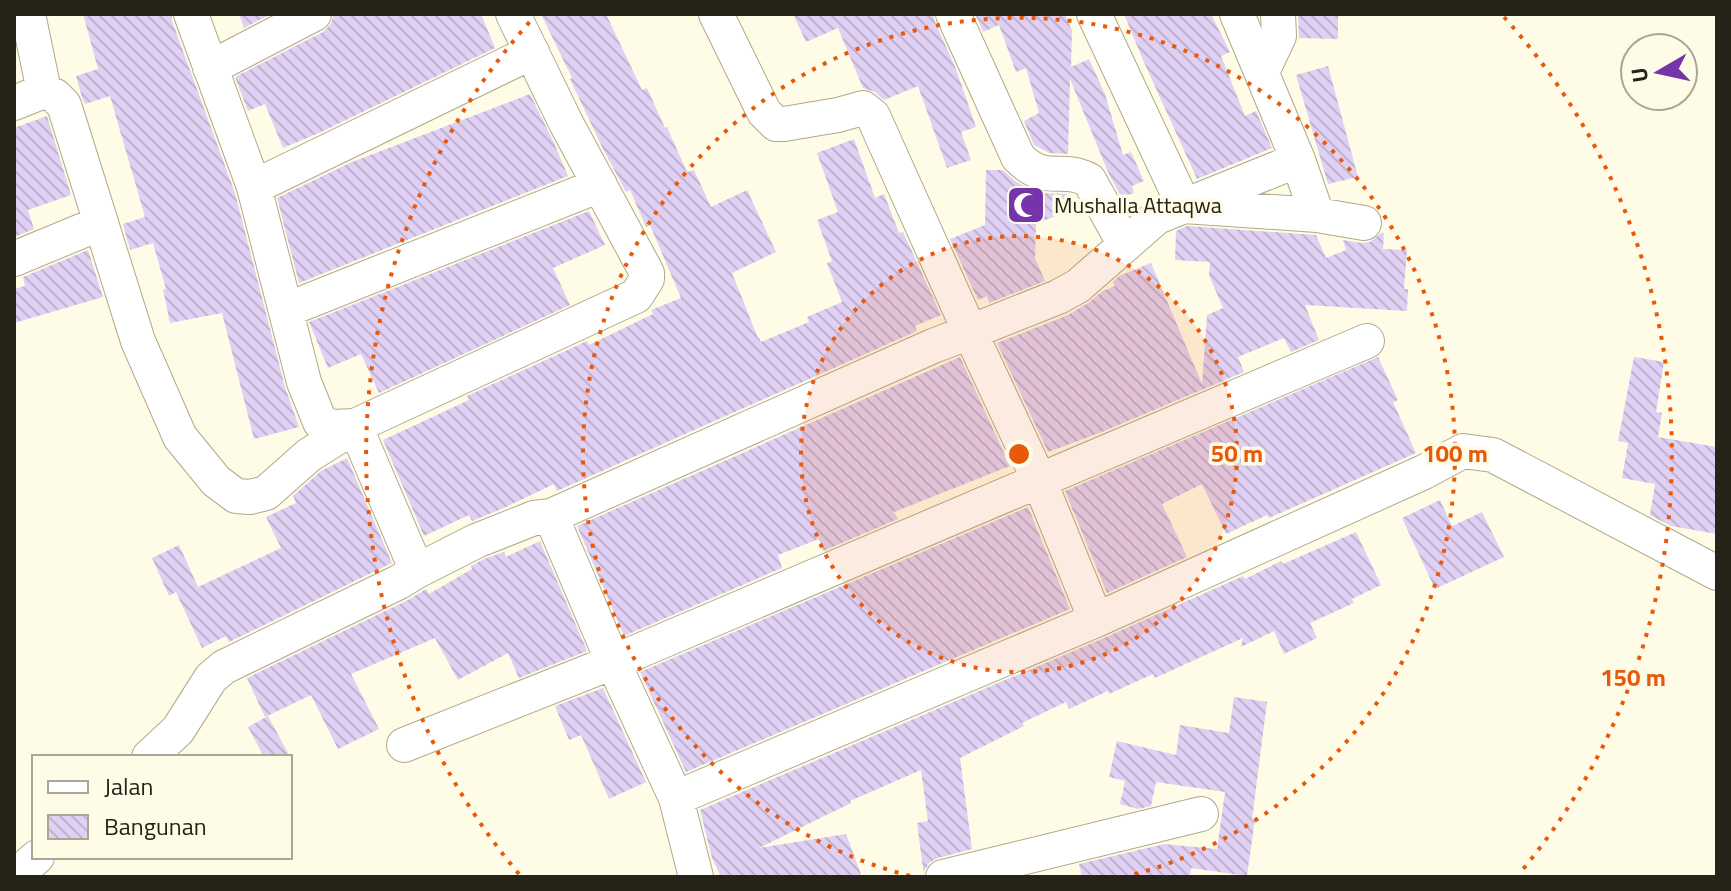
<svg xmlns="http://www.w3.org/2000/svg" width="1731" height="891" viewBox="0 0 1731 891" font-family="'Titillium Web',sans-serif">
	<defs>
		<pattern id="building-back-hatch" width="6" height="6" patternUnits="userSpaceOnUse" patternTransform="scale(2)"><rect width="6" height="6" fill="#e0d0f3"/><path d="M-1 5l2 2M0 0l6 6M5-1l2 2" fill="none" stroke="#c0b2d0"/></pattern>
	</defs>
	<rect width="100%" height="100%" fill="#fefce7"/>
	<path fill="url(#building-back-hatch)" d="M83,14H172V21L235,193L285,387L299,427L254,439L222,313L170,323L163,289H166L153,243L130,250L123,224L145,217L110,96L85,104L82,97L76,76L98,69Z
		M239,14H271L244,28Z
		M334,14H481L495,48L321,132L283,148L265,104L248,111L235,77L323,32L331,24Z
		M541,14H606L642,90L647,88L665,128L667,127L687,172L694,170L711,207L747,190L776,252L732,273L758,338H759L761,342L809,322L807,317L842,302L827,263L832,261L817,220L838,212L817,153L854,139L875,198L884,194L899,233L903,232L941,315L915,326L917,331L557,491L554,484L504,508L472,521L469,515L424,536L383,440L469,400L467,396L587,341L589,345L653,314L651,310L681,298L650,225L646,227L630,190L626,192L603,149L570,79L572,78Z
		M793,14H933L935,22L956,69L976,127L961,132L971,160L947,168L918,86L884,100L875,92L863,88L838,28L806,42Z
		M975,14H1065L1072,31L1071,67L1089,59L1105,94L1123,155L1131,152L1144,181L1132,186L1134,193L1121,197L1108,172L1070,79L1068,154L1049,153L1034,145L1024,121L1039,113L1026,68L1016,72L999,25L983,32Z
		M1124,14H1211L1230,52L1221,56L1245,116L1256,111L1272,148L1197,179L1143,60Z
		M1298,14H1338V39L1299,38Z
		M1328,66L1358,177L1328,184L1296,75Z
		M530,94L554,143L568,176L299,283L277,198L352,162Z
		M47,116L71,195L28,210L34,229L14,237V128Z
		M986,170H1003L1015,181L1031,190L1043,193L1067,194V215L1065,212L1036,224L1035,258L1045,281L989,303L987,296L978,300L950,239L985,225Z
		M589,211L605,245L553,268L570,305L379,393L361,354L328,368L309,322Z
		M1187,226L1316,235L1326,258L1346,250L1343,240L1361,243L1370,242L1381,233H1384L1383,249L1407,250L1404,289H1408L1407,311L1305,305L1319,340L1291,352L1284,338L1238,357L1244,372L1102,432L1048,452L997,343L1068,315L1088,303L1103,291L1115,286L1113,282L1119,276L1151,263L1202,384L1207,315L1223,308L1209,275L1210,262L1175,260L1176,231Z
		M88,250L103,297L14,323V289L25,286L23,277Z
		M960,357L1010,466L894,512L898,519L823,551L819,539L778,555L782,568L624,636L577,526Z
		M1378,357L1398,400L1393,402L1416,453L1269,518L1267,515L1226,534L1202,484L1162,504L1187,557L1107,593L1065,491Z
		M1634,357L1664,362L1656,412L1662,413L1658,437L1717,447V534L1671,526L1650,515L1655,484L1622,478L1628,443L1618,441Z
		M347,458L392,563L229,642L226,636L202,648L176,592L169,596L152,558L179,545L198,587L281,548L266,517L296,503L293,496L321,471Z
		M1440,500L1452,526L1482,512L1504,557L1435,589L1402,518Z
		M1028,507L1070,609L686,772L640,672Z
		M1356,532L1381,585L1352,599L1354,603L1310,623L1317,638L1284,654L1274,631L1241,647L1243,638L1155,678L1153,674L1109,694L1108,691L1069,709L1066,702L1022,723L1024,726L960,758L972,849L938,858L930,862L924,871V876L917,823L928,821L921,770L850,801L851,803L759,848L846,834L862,877H721L712,858L700,810L1104,638L1243,576L1245,579L1281,561L1283,564Z
		M540,541L587,651L519,678L508,653L458,680L435,638L351,674L379,729L338,749L311,695L265,717L247,678L408,600L426,589L429,594L472,569L471,566L484,559L504,552L506,557Z
		M603,688L646,782L609,799L581,735L569,740L555,706Z
		M1234,697L1267,702L1252,820L1255,819L1247,876L1191,868L1190,877H1082L1079,864L1164,844L1217,849L1225,792L1156,782L1151,806L1138,809L1120,804L1125,781L1109,777L1117,741L1176,755L1180,725L1229,733Z
		M268,716L290,757H264L248,727Z"/>
	<g fill="none" stroke-linecap="round" stroke-linejoin="round">
		<g stroke="#afaa8a" stroke-width="36">
			<path id="minor" d="M28,14L44,91
				M191,14L254,187L304,382L320,422L332,427L355,426L417,571L476,541L534,518L551,516L613,662L676,798L696,877
				M716,14L764,112L776,124H784L838,115L863,108L873,116L970,332L1058,297L1078,286L1157,217L1184,206L1317,215L1364,223
				M953,14L1018,157C1046,186 1060,165 1089,180L1125,245
				M1094,14L1184,206L1298,160
				M1237,14L1298,160L1317,215
				M210,68L314,14
				M1262,72L1279,36L1278,14
				M14,103L44,91L55,96L64,105L138,341L180,437L216,481L236,496L250,497L266,493L309,455L355,426L636,296L647,279V273L566,123L513,14
				M254,187L532,52
				M14,259L101,223
				M286,310L600,185
				M551,516L933,346L970,332L1039,480L1096,620L676,798
				M1096,620L1424,472L1463,451L1493,455L1717,573
				M404,745L613,662L1367,341
				M149,757L178,730L211,678L224,667L399,582L417,571
				M14,877L37,857
				M943,877L1201,814"/>
		</g>
		<use href="#minor" stroke="#fff" stroke-width="34"/>
	</g>
	<circle cx="1019" cy="454" r="218" fill="#e8590c" fill-opacity=".12"/>
	<g fill="none" stroke="#e8590c" stroke-width="4" stroke-dasharray="4 8">
		<circle cx="1019" cy="454" r="218"/>
		<path d="M910 876A436 436 0 1 1 1128 876"/>
		<path d="M519 874A653 653 0 0 1 534 17M1504 17A653 653 0 0 1 1519 874"/>
	</g>
	<defs>
		<g id="mosque-square" transform="scale(2)"><rect x="-9" y="-9" width="18" height="18" rx="4" fill="#7534a9" stroke="#fefce7"/><path d="M3.5-4.9A6 6 0 1 0 3.5 4.9A5 5 0 1 1 3.5-4.9Z" fill="#fff"/></g>
	</defs>
	<g fill-rule="evenodd">
		<use href="#mosque-square" x="1026" y="205"/>
	</g>
	<g text-anchor="middle" dominant-baseline="central" stroke-width="7" stroke-linejoin="round" paint-order="stroke">
		<g font-size="22" fill="#262418" stroke="#fefce7" text-anchor="start">
			<text x="1054" y="205">Mushalla Attaqwa</text>
		</g>
	</g>
	<circle cx="1019" cy="454" r="12" fill="#e8590c" stroke="#fefce7" stroke-width="4"/>
	<g font-size="24" text-anchor="middle" font-weight="bold" fill="#e8590c" stroke="#fefce7" stroke-width="7" stroke-linejoin="round" paint-order="stroke">
		<text x="1237" y="462">50 m</text>
		<text x="1455" y="462">100 m</text>
		<text x="1633" y="686">150 m</text>
	</g>
	<rect width="1731" height="891" fill="none" stroke="#262418" stroke-width="32"/>
	<rect x="32" y="755" width="260" height="104" fill="#fefce7" stroke="#a8a694" stroke-width="2"/>
	<rect x="48" y="781" width="40" height="12" fill="#ffffff" stroke="#a8a694" stroke-width="2"/>
	<text x="104" y="795" font-size="24" fill="#262418">Jalan</text>
	<rect x="48" y="815" width="40" height="24" fill="url(#building-back-hatch)" stroke="#a8a694" stroke-width="2"/>
	<text x="104" y="835" font-size="24" fill="#262418">Bangunan</text>
	<g transform="translate(1659 72) rotate(261)"><circle r="38" fill="#fefce7" stroke="#a8a694" stroke-width="2"/>
	<path d="M0-6L14 30L0 20L-14 30Z" fill="#7534a9"/>
	<text y="-12" font-size="22" font-weight="bold" text-anchor="middle" fill="#262418">U</text>
	</g>
</svg>
